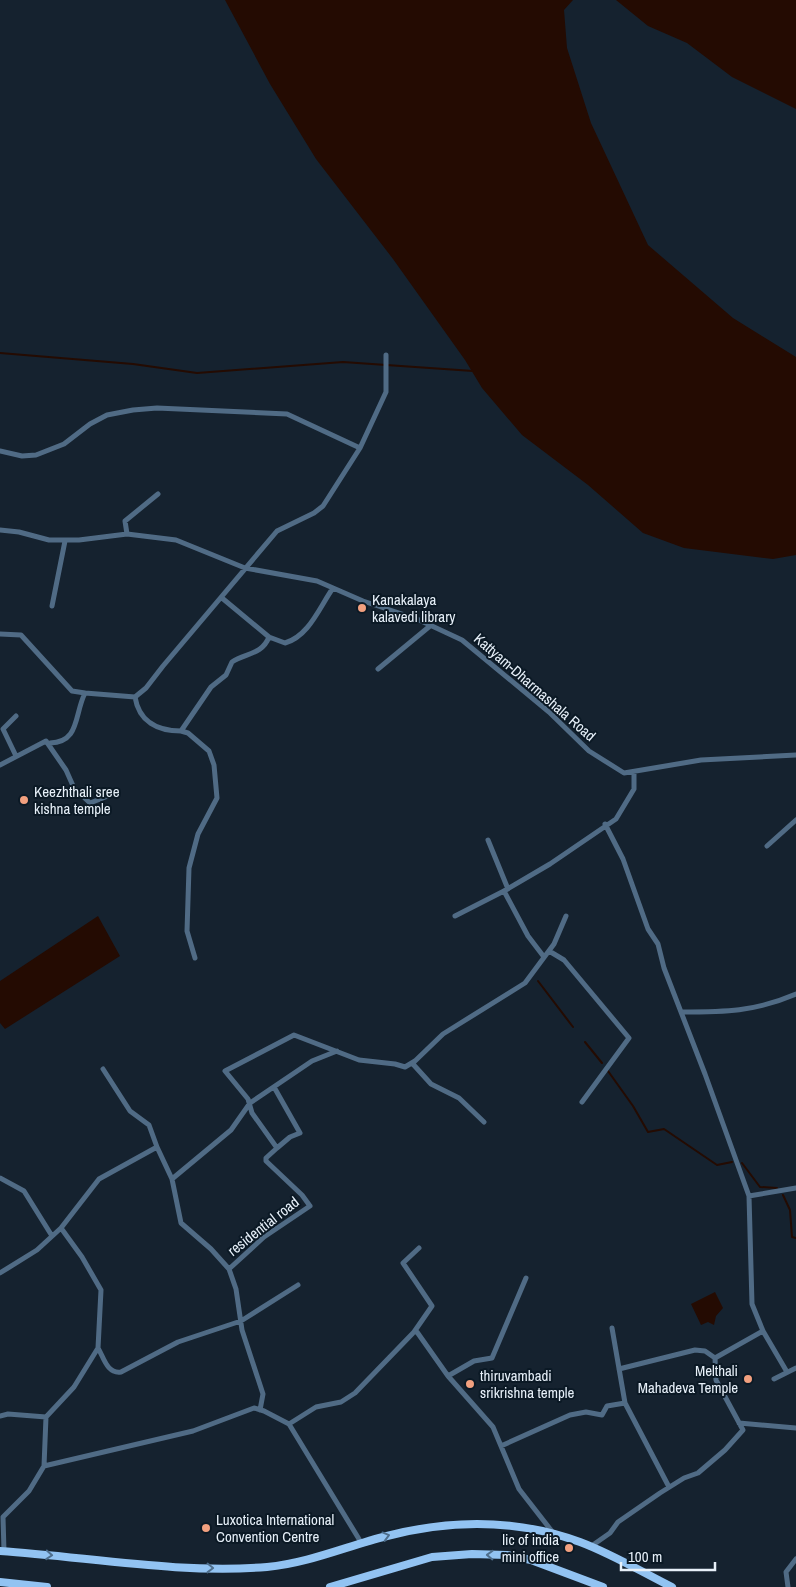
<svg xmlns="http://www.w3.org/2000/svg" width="796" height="1587" viewBox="0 0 796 1587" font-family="'Archivo Narrow',sans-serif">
	<rect width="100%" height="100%" fill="#15222f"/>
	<path fill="#240b02" d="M225,0H573L564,10L567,48L591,123L648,245L733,318L796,357V555L773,559L684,548L643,533L588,485L522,435L482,388L465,360L393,259L316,159L270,84Z
		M616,0H796V109L732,77L687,43L648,26Z
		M98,916L120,956L5,1029L0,1023V981Z
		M715,1292L723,1308L716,1316L714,1325L708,1322L701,1325L691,1304Z"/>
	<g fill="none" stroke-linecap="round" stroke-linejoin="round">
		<path stroke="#240b02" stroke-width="2" d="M0,353L133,364L197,373L343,362L473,371
			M538,981L573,1027
			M585,1042L602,1063
			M608,1071L633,1106L648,1132L664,1129L717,1165L732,1162
			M742,1163L760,1187L777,1188
			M783,1195L790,1210L792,1237L796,1238"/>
		<path stroke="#506b85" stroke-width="5" d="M0,451L22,456L36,455L64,444L90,424L107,415L133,410L157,408L287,414L360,448
			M0,530L19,532L49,540H79L127,534L176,540L245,568L317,581L363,601L417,619L462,640L549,712L589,751L624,773L701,760L796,755
			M127,534L125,521L158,494
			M333,588C319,608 309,636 285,643L269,637C262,655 245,653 232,662L226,675L211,687L181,731C158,731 139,722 135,697L146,688L163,666L277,531L314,513L323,506L360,448L386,392V355
			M222,598L269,637
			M52,606L65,541
			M0,634L21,635L72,691L85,693
			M378,669L430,626
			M181,731L188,733L209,751L214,765L217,798L198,834L189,868L187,931L195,958
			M50,743C80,742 74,715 85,693L135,697
			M16,756L3,729L16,716
			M0,765L46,741L66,770L74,788L90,803L108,796
			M488,840L508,889
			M767,846L796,820
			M455,916L504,891
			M549,951L564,960L629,1038L582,1102
			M544,957L528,936L504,891L550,864L616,819L634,789V772
			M681,1012C725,1012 754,1012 796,994
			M412,1063L431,1084L459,1098L484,1122
			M103,1069L130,1111L149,1125L157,1147
			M274,1087L300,1133L290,1137L277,1148
			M0,1178L24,1191L52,1236
			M172,1179L181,1223L211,1249L229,1269L264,1237L310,1206L302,1195L266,1161V1158L277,1148L252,1113L248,1099L225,1071L294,1035L359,1060L395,1064L405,1067L415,1061L443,1034L525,983L554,944L566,916
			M749,1196L796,1188
			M229,1269L236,1289L242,1330L263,1394L260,1410
			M0,1273L37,1250L61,1228
			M612,1328L625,1403L669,1487
			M763,1331L787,1372
			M414,1332L432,1306L403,1263L419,1248
			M98,1348C104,1358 107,1374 121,1372L178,1342L241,1321L298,1285
			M619,1369L695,1350L705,1351L715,1358
			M448,1376L474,1361L492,1358L526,1278
			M774,1379L796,1368
			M0,1416L8,1414L46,1417
			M739,1423L796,1428
			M501,1446L570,1415L586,1412L602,1415L607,1406L625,1403
			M44,1466L193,1431L254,1408L264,1411L289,1424
			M362,1544L289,1424L316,1407L341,1402L355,1393L414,1332H417L448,1376L493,1427L519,1489L554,1534
			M590,1547L610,1533L618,1522L660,1493L684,1478L698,1473L725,1450L743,1430L716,1380L715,1358L763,1331L752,1304L749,1196L705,1074L664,968L658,944L648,929L623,859L605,824
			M4,1551L3,1517L29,1491L44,1466L46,1417L74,1387L98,1348L101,1290L82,1257L61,1228L99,1179L157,1147L172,1179L231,1130L250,1103L312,1061L337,1051
			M788,1587L786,1572L796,1559"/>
		<path stroke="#92c3f2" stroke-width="8" d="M0,1551C89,1557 178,1574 267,1567C309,1563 347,1546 387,1536C452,1519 517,1519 580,1542C612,1554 642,1572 672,1587
			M0,1582L47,1587
			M330,1587L432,1557L472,1554L507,1555L531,1560L603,1587"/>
	</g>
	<defs><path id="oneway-chevron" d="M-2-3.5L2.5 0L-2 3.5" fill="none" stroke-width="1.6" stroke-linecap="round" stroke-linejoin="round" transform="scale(1.25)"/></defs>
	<g stroke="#4e6e8c">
		<use href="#oneway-chevron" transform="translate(386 1536) rotate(-15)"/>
		<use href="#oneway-chevron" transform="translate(49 1555) rotate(4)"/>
		<use href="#oneway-chevron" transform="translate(490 1555) rotate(-178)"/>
		<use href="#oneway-chevron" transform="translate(210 1568) rotate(1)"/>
	</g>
	<g fill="#f2a07f" stroke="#0b1925" stroke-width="2">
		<circle cx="362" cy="608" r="5"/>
		<circle cx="24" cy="800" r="5"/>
		<circle cx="748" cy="1379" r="5"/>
		<circle cx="470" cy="1384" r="5"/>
		<circle cx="206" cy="1528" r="5"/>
		<circle cx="569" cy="1548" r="5"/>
	</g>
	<g text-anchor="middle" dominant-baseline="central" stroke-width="4" stroke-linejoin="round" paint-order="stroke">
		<g font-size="15" fill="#e7f0f9" stroke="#0b1925" text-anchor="start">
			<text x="372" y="599">Kanakalaya<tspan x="372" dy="17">kalavedi library</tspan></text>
			<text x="34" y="791">Keezhthali sree<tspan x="34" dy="17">kishna temple</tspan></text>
			<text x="738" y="1370" text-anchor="end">Melthali<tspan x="738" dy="17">Mahadeva Temple</tspan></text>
			<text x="480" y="1375">thiruvambadi<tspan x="480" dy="17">srikrishna temple</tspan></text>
			<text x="216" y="1519">Luxotica International<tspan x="216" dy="17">Convention Centre</tspan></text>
			<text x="559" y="1539" text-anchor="end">lic of india<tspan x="559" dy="17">mini office</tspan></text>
		</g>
		<g font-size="15" fill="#e7f0f9" stroke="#0b1925">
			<text transform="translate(535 687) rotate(41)">Kattyam-Dharmashala Road</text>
			<text transform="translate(263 1226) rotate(-38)">residential road</text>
		</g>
	</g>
	<path d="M621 1562v8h94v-8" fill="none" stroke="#e7f0f9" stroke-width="2.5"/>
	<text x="628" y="1562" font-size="15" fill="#e7f0f9" stroke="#0b1925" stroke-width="4" paint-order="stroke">100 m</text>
</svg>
